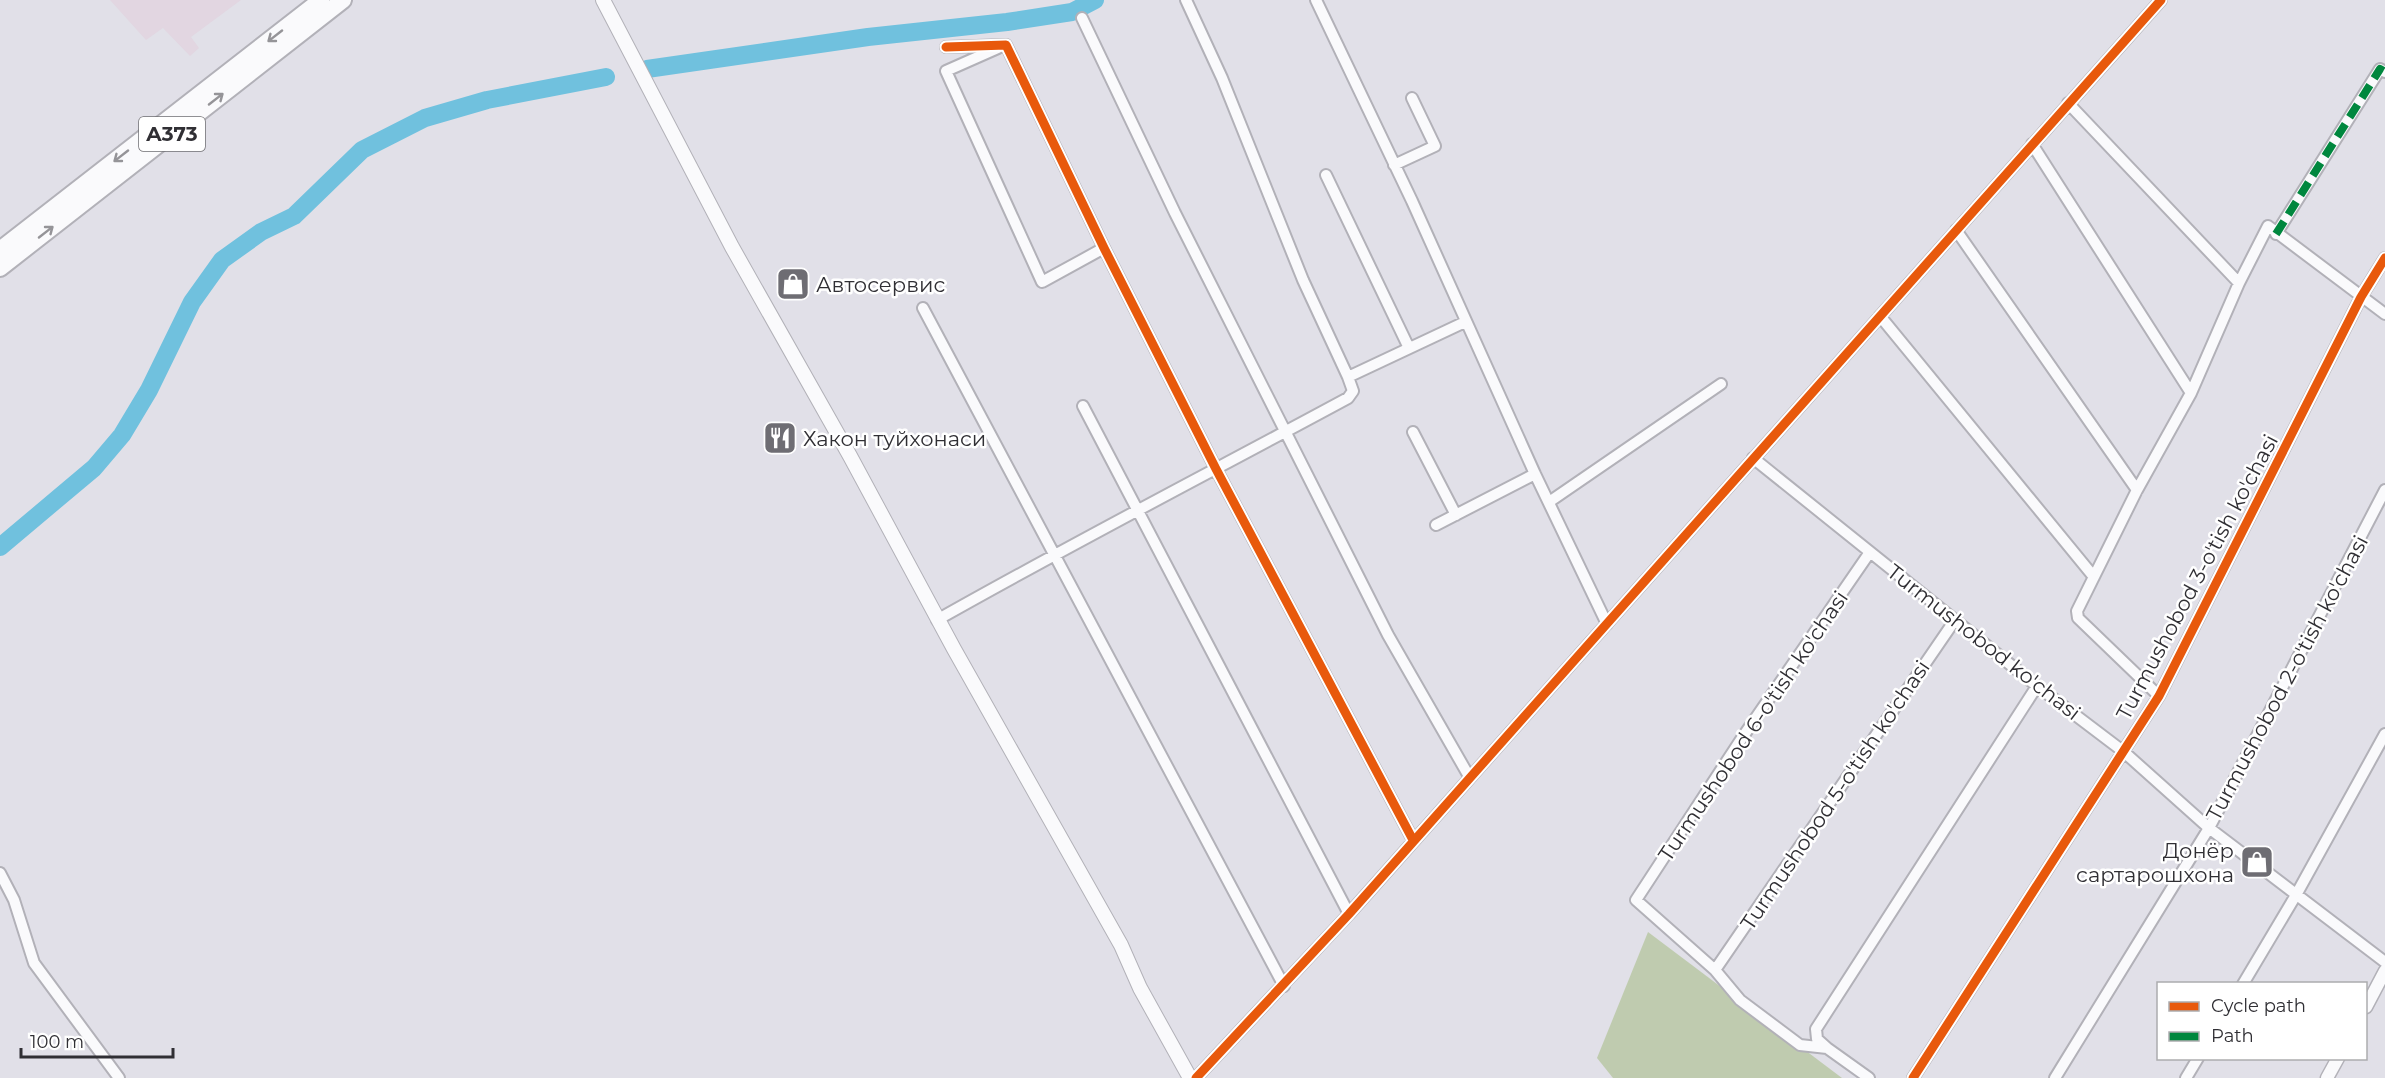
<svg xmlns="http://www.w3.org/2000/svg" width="2385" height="1078" viewBox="0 0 2385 1078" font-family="Montserrat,sans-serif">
	<rect width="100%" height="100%" fill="#e1e0e8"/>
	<path fill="#e2d6e1" d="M110,0H241L191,37L199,48L190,56L163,28L146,40Z"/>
	<path fill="#bfcbaf" d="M1648,932L1842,1078H1613L1597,1058Z"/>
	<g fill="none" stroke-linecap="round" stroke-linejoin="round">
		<path stroke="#70c1de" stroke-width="18" d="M647,69L868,37L1007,22L1072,12L1095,0
			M0,547L94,468L122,435L149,390L192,302L222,260L261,232L294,216L362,150L425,118L487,100L606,77"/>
		<g stroke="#b2b1b8" stroke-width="14">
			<path id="minor" d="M1316,0L1412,201L1535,474L1607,624
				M1082,18L1175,213L1388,635L1470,778
				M946,47L1006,45L1104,248L1216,469L1413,840
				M998,48L946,71L1042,282L1104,248
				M2068,103L2239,283
				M2032,144L2191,393
				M1394,165L1435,146L1412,98
				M1326,175L1409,348
				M1956,230L2137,490
				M2276,234L2380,69L2385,72
				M923,308L1284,986
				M1880,316L2094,577
				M1348,377L1465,322
				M1083,406L1349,914
				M1413,432L1456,515
				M1753,458L2037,686L2124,752L2209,828L2385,962
				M1549,502L1721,384
				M1436,525L1535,474
				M937,620C1073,543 1211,472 1348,398L1353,391L1348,377L1303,280L1222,78L1186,0
				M2159,696L2078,618L2077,611L2137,490L2191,393L2239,283L2268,226L2385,314
				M0,873L14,900L34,963L119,1078
				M1715,970L1955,620
				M2243,984L2296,895L2385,734
				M1827,1048L1817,1039L1816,1029L2037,686
				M1196,1078L1349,914L2161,0
				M1869,1078L1827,1048L1800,1045L1740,1000L1715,970L1636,900L1742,738L1870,552
				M1913,1078L2159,696L2361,297L2385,258
				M2055,1078L2209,828L2385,490
				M2186,1078L2198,1058"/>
		</g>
		<g stroke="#b2b1b8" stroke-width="15">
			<path id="tertiary" d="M2366,1007L2385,971
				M2327,1078L2338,1058"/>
		</g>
		<g stroke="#b2b1b8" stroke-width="16">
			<path id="secondary" d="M603,0L732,247L850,456L954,649L1121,945L1140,988L1190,1078"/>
		</g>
		<g stroke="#b2b1b8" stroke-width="20">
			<path id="trunk" d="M0,250L321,0
				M0,268L343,0"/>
		</g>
		<use href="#minor" stroke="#fafafc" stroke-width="10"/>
		<use href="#tertiary" stroke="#fafafc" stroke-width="12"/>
		<use href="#secondary" stroke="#fafafc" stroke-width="14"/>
		<use href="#trunk" stroke="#fafafc" stroke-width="16"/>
		<path stroke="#00873e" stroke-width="8" stroke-dasharray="15 8" stroke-linecap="butt" d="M2276,234L2380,69L2385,72"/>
		<g stroke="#fff" stroke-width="13">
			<path id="cycleway" d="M946,47L1006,45L1104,248L1216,469L1413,840
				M1196,1078L1349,914L2161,0
				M1913,1078L2159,696L2361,297L2385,258"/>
		</g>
		<use href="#cycleway" stroke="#e8590c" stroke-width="9"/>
	</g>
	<defs><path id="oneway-shaft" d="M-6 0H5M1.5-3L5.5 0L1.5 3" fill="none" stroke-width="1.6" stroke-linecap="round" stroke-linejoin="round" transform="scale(1.5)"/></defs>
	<g stroke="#959498">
		<use href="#oneway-shaft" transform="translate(275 36) rotate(142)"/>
		<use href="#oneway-shaft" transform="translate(216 99) rotate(-38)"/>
		<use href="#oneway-shaft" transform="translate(121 156) rotate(142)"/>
		<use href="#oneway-shaft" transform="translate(46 232) rotate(-38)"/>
	</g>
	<defs>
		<g id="shop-square" transform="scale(1.725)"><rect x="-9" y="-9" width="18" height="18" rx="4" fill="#6e6d73" stroke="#fff"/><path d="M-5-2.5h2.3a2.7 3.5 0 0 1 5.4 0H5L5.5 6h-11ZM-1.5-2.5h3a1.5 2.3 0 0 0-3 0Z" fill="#fff"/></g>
		<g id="restaurant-square" transform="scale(1.725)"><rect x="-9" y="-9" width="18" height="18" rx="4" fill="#6e6d73" stroke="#fff"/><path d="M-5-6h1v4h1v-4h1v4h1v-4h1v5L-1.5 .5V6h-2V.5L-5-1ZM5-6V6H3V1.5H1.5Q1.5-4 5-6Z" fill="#fff"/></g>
	</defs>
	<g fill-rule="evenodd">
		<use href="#shop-square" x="793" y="284"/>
		<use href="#restaurant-square" x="780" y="438"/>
		<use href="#shop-square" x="2257" y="862"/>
	</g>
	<g text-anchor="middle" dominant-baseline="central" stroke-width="5" stroke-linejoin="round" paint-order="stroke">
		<rect fill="#fff" stroke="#6e6d71" stroke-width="1.5" x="139" y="117" width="66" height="34" rx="4.5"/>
		<g font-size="20" font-weight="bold" fill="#302f34">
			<text x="172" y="134">A373</text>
		</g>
		<g font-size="21" fill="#302f34" stroke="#fff" text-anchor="start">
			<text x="816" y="284">Автосервис</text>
			<text x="803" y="438">Хакон туйхонаси</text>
			<text x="2234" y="850" text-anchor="end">Донёр<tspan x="2234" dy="24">сартарошхона</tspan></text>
		</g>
		<g font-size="21" fill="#302f34" stroke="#fff">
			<text transform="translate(2197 577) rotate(-62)">Turmushobod 3-o'tish ko'chasi</text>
			<text transform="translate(1984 642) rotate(38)">Turmushobod ko'chasi</text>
			<text transform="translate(2287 678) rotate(-62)">Turmushobod 2-o'tish ko'chasi</text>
			<text transform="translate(1753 726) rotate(-56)">Turmushobod 6-o'tish ko'chasi</text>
			<text transform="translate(1835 795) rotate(-56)">Turmushobod 5-o'tish ko'chasi</text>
		</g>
	</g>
	<rect x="2157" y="982" width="210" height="78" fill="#ffffff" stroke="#acacae" stroke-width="1.5"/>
	<rect x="2169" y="1002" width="30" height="9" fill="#e8590c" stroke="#acacae" stroke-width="1.5"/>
	<text x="2211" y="1012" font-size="18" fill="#302f34">Cycle path</text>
	<rect x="2169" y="1032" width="30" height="9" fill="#00873e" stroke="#acacae" stroke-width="1.5"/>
	<text x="2211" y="1042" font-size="18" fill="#302f34">Path</text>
	<path d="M21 1048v9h152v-9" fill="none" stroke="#302f34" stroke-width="3"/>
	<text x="30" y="1048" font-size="18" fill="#302f34" stroke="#ffffff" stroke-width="4.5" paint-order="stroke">100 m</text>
</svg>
